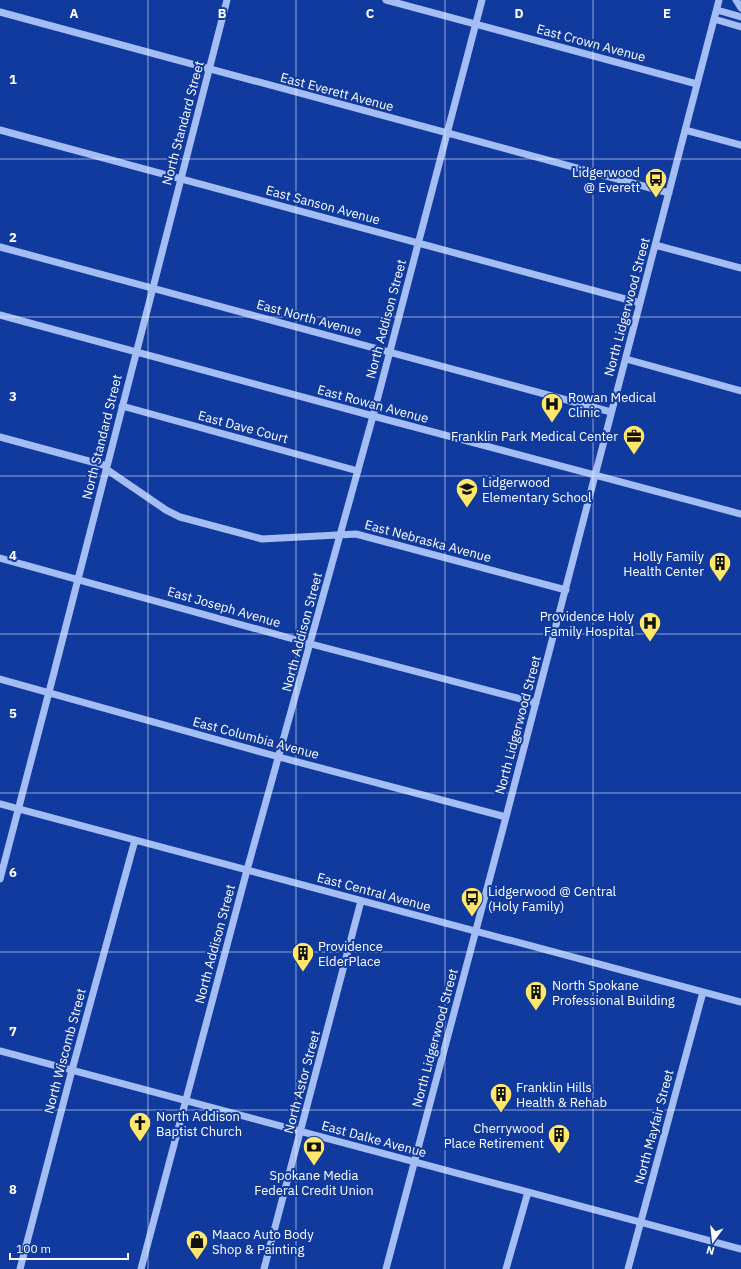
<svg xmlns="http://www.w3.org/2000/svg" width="741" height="1269" viewBox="0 0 741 1269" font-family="'IBM Plex Sans',sans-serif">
	<rect width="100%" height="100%" fill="#103a9d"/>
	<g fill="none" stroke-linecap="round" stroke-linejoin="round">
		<path stroke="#a4bef5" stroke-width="7" d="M386,0L697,84
			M736,0L741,8
			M717,10L741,17
			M0,12L669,193
			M714,19L741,27
			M0,130L640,303
			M685,130L741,145
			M655,245L741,268
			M0,247L611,412
			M0,315L373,416L741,514
			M626,359L741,391
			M122,406L358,471
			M0,437L107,466
			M106,469L166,510L180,517L262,539L356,534L566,590
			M0,558L311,644L536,703
			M0,679L279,757L506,817
			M0,804L741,1002
			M0,879L49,692L227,0
			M0,1051L741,1249
			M20,1269L72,1070L135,840
			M141,1269L247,870L373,416L482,0
			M264,1269L361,901
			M386,1269L506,817L719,0
			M506,1269L528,1192
			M628,1269L703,992"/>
	</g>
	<path fill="none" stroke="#fff" stroke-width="1" stroke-opacity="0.55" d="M148,0V1269M296,0V1269M445,0V1269M593,0V1269M0,159H741M0,317H741M0,476H741M0,634H741M0,793H741M0,952H741M0,1110H741"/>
	<defs>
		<g id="bus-pin" transform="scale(1.15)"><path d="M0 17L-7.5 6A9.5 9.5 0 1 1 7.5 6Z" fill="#ffe869" stroke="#103a9d"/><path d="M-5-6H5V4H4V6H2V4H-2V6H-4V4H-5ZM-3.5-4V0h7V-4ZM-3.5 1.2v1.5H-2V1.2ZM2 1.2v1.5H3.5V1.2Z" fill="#111"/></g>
		<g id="hospital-pin" transform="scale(1.15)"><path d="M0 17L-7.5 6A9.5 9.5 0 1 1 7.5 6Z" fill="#ffe869" stroke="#103a9d"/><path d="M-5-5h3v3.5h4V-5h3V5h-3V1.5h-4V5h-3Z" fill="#111"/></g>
		<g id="office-pin" transform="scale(1.15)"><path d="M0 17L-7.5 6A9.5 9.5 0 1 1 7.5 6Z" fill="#ffe869" stroke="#103a9d"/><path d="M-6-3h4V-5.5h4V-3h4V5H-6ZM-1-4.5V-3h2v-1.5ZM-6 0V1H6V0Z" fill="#111"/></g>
		<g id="school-pin" transform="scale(1.15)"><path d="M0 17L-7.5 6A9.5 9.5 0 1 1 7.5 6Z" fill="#ffe869" stroke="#103a9d"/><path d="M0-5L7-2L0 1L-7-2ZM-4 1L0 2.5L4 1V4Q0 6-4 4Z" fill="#111"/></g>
		<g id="building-pin" transform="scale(1.15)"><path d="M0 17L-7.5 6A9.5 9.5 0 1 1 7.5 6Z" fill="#ffe869" stroke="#103a9d"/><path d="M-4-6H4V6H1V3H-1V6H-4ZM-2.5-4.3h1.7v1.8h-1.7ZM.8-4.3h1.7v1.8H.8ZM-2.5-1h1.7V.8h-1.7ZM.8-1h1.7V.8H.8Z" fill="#111"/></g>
		<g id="church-pin" transform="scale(1.15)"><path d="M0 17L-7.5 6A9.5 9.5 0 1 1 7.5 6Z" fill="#ffe869" stroke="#103a9d"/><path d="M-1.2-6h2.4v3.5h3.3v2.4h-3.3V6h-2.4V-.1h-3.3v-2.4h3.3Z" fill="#111"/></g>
		<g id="bank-pin" transform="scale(1.15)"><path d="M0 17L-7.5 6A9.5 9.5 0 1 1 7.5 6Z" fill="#ffe869" stroke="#103a9d"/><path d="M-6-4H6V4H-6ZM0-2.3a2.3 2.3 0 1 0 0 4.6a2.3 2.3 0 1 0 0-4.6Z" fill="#111"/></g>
		<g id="shop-pin" transform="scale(1.15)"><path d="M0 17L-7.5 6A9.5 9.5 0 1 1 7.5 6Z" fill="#ffe869" stroke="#103a9d"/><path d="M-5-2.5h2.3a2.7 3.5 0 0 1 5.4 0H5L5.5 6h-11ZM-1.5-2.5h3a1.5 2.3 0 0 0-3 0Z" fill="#111"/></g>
	</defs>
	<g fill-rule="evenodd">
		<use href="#bus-pin" x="656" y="179"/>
		<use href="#hospital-pin" x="552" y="404"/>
		<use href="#office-pin" x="634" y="436"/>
		<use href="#school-pin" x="467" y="489"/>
		<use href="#building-pin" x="720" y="563"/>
		<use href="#hospital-pin" x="650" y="623"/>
		<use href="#bus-pin" x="472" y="898"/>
		<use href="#building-pin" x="303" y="953"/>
		<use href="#building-pin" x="536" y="992"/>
		<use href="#building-pin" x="501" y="1094"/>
		<use href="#church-pin" x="140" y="1123"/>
		<use href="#building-pin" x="559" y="1135"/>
		<use href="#bank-pin" x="314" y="1147"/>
		<use href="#shop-pin" x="197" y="1241"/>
	</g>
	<g text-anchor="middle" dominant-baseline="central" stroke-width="4" stroke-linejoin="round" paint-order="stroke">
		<g font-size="13" fill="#fff" stroke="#103a9d">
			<text transform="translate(591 43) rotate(15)">East Crown Avenue</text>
			<text transform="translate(337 92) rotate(15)">East Everett Avenue</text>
			<text transform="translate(183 123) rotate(-75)">North Standard Street</text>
			<text transform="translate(323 205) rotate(15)">East Sanson Avenue</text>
			<text transform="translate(627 307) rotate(-75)">North Lidgerwood Street</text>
			<text transform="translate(309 318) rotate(15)">East North Avenue</text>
			<text transform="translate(386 319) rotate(-75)">North Addison Street</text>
			<text transform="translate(373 404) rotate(15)">East Rowan Avenue</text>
			<text transform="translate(243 427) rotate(15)">East Dave Court</text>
			<text transform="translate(102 437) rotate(-76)">North Standard Street</text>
			<text transform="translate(428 541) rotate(15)">East Nebraska Avenue</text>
			<text transform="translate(224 607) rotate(16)">East Joseph Avenue</text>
			<text transform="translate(302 632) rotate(-75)">North Addison Street</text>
			<text transform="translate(518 725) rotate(-75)">North Lidgerwood Street</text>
			<text transform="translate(256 738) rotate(15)">East Columbia Avenue</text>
			<text transform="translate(374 892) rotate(15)">East Central Avenue</text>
			<text transform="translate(215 944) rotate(-75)">North Addison Street</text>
			<text transform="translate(435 1038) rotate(-75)">North Lidgerwood Street</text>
			<text transform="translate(65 1051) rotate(-75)">North Wiscomb Street</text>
			<text transform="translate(302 1082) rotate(-75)">North Astor Street</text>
			<text transform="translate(654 1127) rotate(-75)">North Mayfair Street</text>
			<text transform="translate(374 1139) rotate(15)">East Dalke Avenue</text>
		</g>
		<g font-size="13" fill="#fff" stroke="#103a9d" text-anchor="start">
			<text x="640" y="172" text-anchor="end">Lidgerwood<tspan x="640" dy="15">@ Everett</tspan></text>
			<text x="568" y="397">Rowan Medical<tspan x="568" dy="15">Clinic</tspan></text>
			<text x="618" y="436" text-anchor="end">Franklin Park Medical Center</text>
			<text x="482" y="482">Lidgerwood<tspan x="482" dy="15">Elementary School</tspan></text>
			<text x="704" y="556" text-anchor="end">Holly Family<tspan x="704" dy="15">Health Center</tspan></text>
			<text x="634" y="616" text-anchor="end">Providence Holy<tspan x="634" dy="15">Family Hospital</tspan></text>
			<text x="488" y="891">Lidgerwood @ Central<tspan x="488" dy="15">(Holy Family)</tspan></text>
			<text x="318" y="946">Providence<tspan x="318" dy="15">ElderPlace</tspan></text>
			<text x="552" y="985">North Spokane<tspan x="552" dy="15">Professional Building</tspan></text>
			<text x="516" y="1087">Franklin Hills<tspan x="516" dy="15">Health &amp; Rehab</tspan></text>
			<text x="156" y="1116">North Addison<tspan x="156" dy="15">Baptist Church</tspan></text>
			<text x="544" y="1128" text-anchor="end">Cherrywood<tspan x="544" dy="15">Place Retirement</tspan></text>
			<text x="314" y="1175" text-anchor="middle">Spokane Media<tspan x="314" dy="15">Federal Credit Union</tspan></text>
			<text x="212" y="1234">Maaco Auto Body<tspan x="212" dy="15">Shop &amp; Painting</tspan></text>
		</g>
	</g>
	<g font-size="13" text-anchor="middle" font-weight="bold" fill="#fff" stroke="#103a9d" stroke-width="4" stroke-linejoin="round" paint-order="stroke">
		<text x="74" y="18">A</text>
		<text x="222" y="18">B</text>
		<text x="370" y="18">C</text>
		<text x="519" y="18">D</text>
		<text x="667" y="18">E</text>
		<text x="13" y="84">1</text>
		<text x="13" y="242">2</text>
		<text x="13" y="401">3</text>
		<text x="13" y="560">4</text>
		<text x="13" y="718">5</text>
		<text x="13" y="877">6</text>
		<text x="13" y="1036">7</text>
		<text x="13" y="1194">8</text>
	</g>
	<g transform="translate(713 1241) rotate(195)" stroke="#103a9d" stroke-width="3" paint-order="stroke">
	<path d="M0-3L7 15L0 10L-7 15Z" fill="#ffffff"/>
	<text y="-6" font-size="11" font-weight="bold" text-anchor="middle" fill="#ffffff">N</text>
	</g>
	<path d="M10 1253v6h118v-6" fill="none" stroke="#ffffff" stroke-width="2"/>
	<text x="16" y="1253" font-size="12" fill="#ffffff" stroke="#103a9d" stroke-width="3" paint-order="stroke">100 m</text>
</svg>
